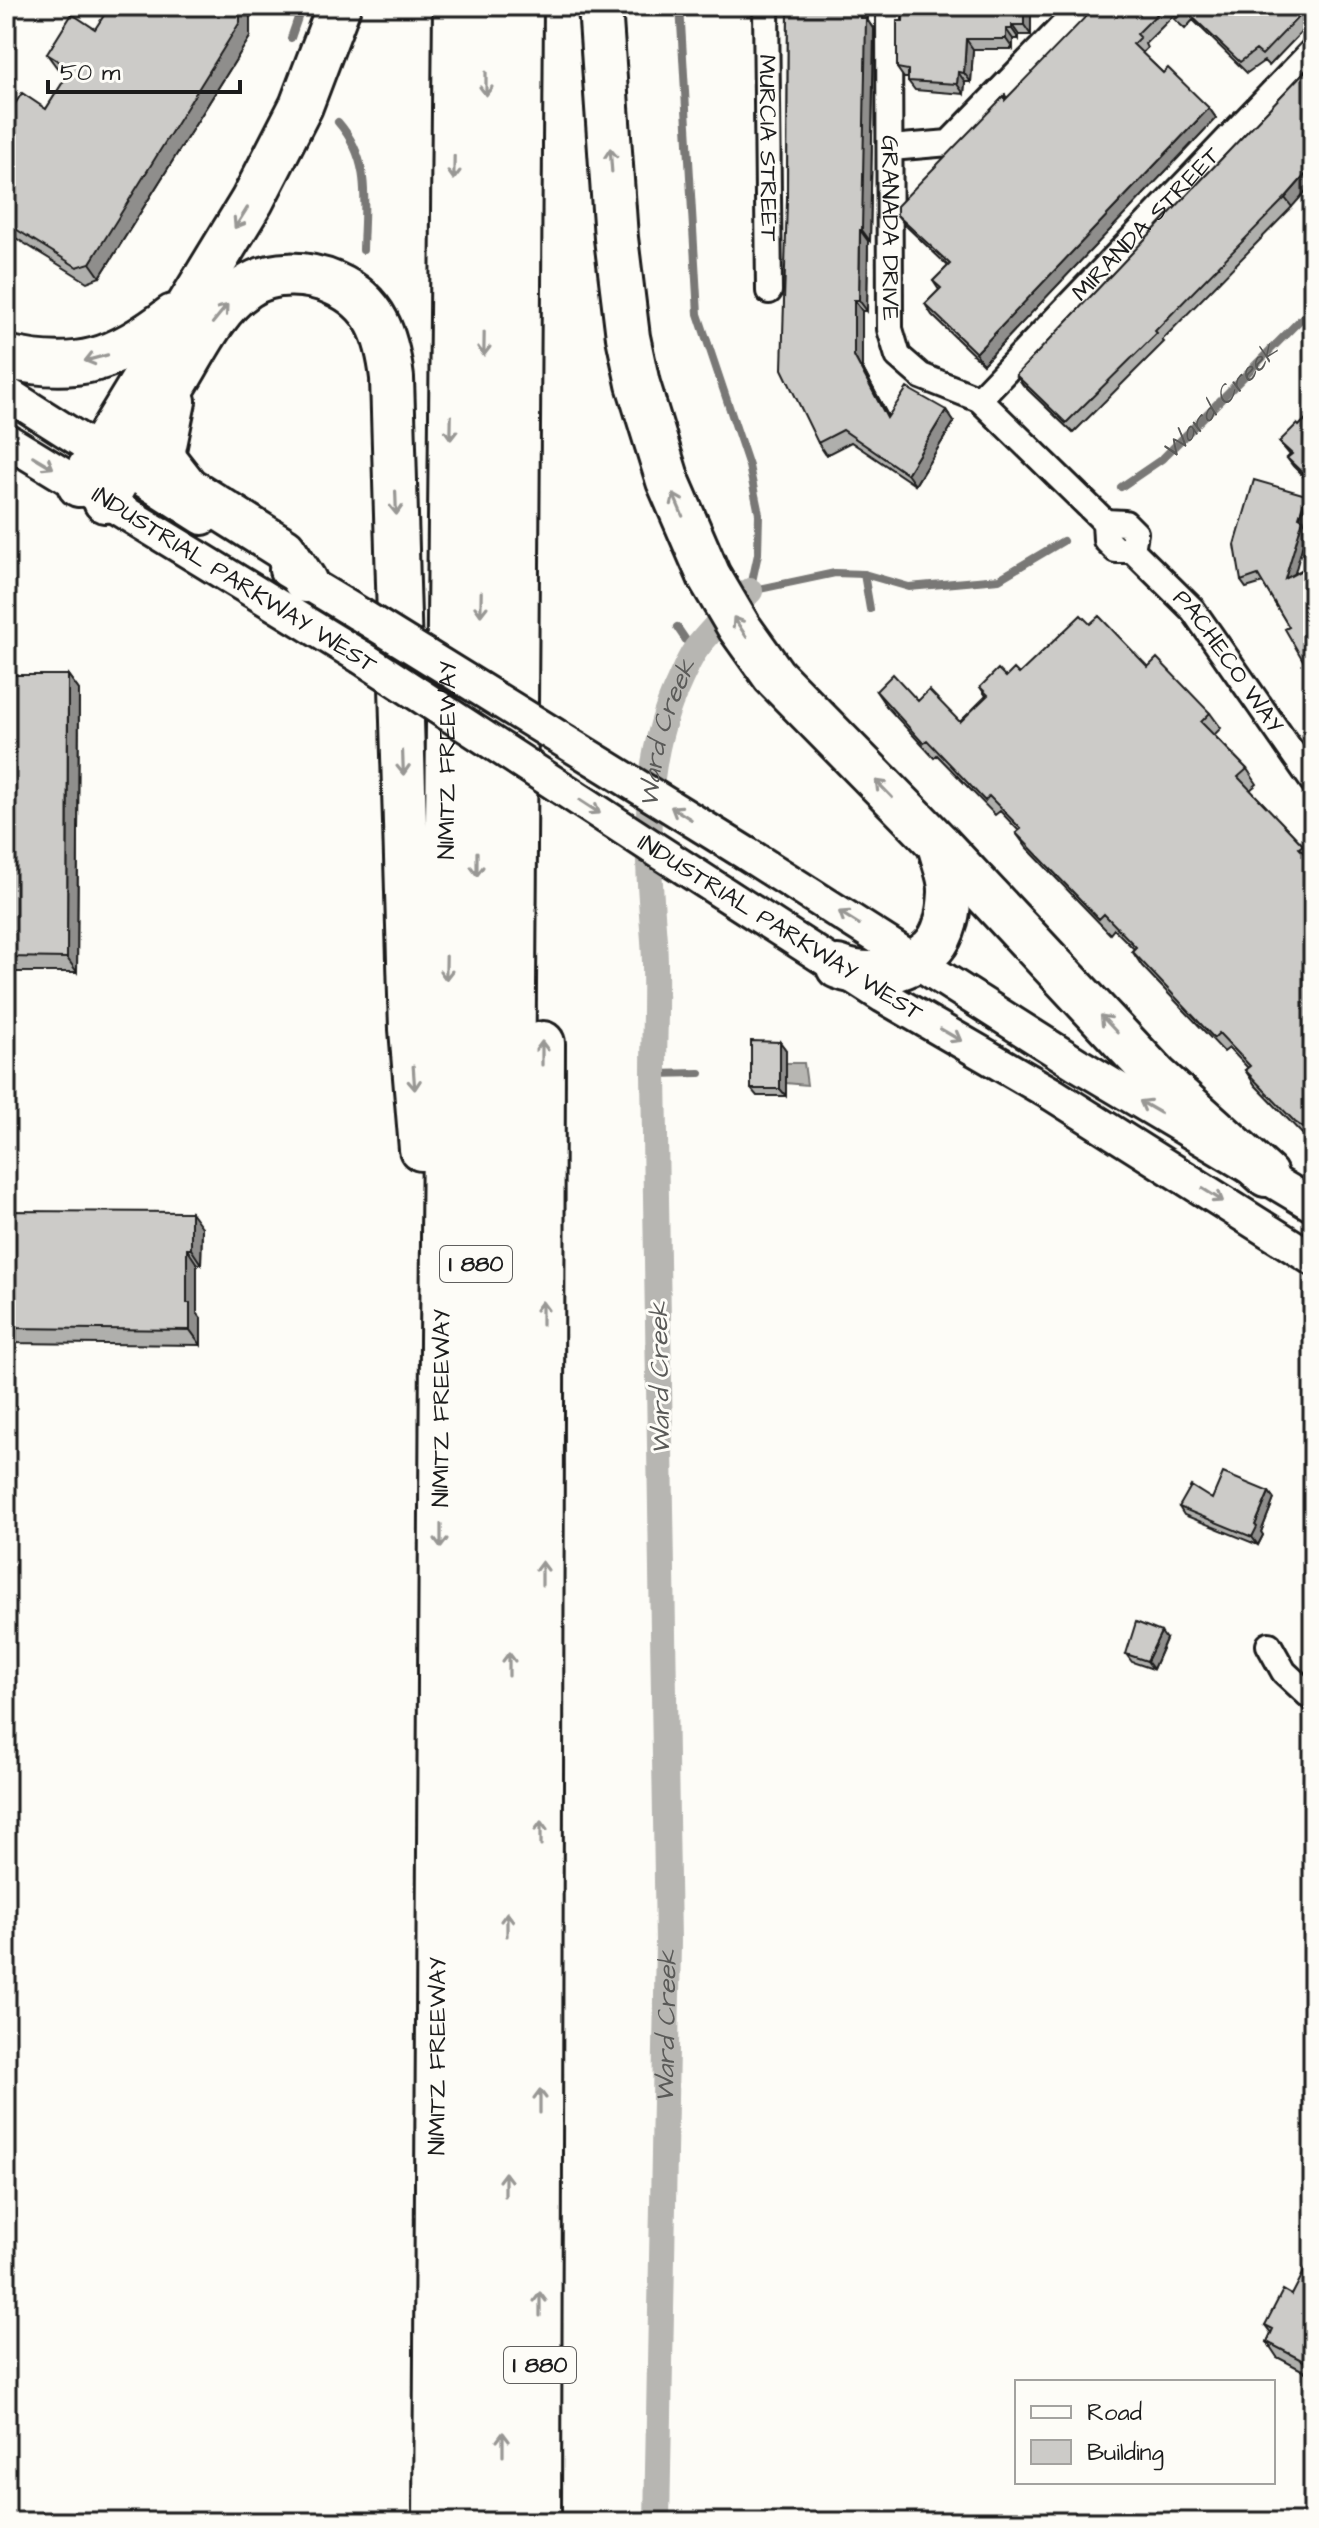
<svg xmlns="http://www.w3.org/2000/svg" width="1319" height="2528" viewBox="0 0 1319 2528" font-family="'Architects Daughter',sans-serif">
	<rect width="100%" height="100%" fill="#fdfcf7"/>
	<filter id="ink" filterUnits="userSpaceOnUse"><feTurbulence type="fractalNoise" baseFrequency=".0125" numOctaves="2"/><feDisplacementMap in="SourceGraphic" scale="16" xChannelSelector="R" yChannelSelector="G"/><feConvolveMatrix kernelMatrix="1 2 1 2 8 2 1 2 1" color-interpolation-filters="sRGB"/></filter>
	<g filter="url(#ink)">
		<path fill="#b7b6b2" stroke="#797876" stroke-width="2" d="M786,1063H804L807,1085L786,1083Z"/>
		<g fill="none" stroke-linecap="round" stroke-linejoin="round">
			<g stroke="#797876" stroke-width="8">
				<path d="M680,6L698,314L749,466L759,514L758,554L750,591L835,573L864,574L909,587L999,579L1063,541"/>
				<path d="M291,38L302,6"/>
				<path d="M338,122C372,161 364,202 363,250"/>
				<path id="s1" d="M1121,487L1162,459L1313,307"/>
				<path d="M864,574L870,609"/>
				<path d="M677,627L694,652"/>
				<path d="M654,1074L700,1073"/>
			</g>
			<path stroke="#b7b6b2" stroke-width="26" id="s2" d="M657,2522L668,1942L654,1074C654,1030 657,984 654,940C647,852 640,764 679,682C684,671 689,659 696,649C712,628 731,610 750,591"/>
			<g stroke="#1c1c1c" stroke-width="30">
				<g id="minor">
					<path id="s3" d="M766,6L769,291"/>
					<path id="s4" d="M889,6L890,329L898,356L921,376L979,399L1105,522L1125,523L1135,533L1132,550"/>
					<path d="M891,148L949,143L1082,6"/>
					<path id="s5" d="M979,399L1313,50"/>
					<path id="s6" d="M1105,522L1106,540L1116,550H1132L1193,610L1313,782"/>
					<path d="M1269,1645L1284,1672L1313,1699"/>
				</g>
			</g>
			<g stroke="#1c1c1c" stroke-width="38">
				<path id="secondary" d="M6,393L203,518
					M6,440L361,657
					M286,570L359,614
					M652,847L883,996L1052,1094L1313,1259
					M747,854L1077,1064L1313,1205"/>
			</g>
			<g stroke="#1c1c1c" stroke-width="48">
				<g id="motorway">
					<path d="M600,6L616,238L628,337L638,384L668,481L709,576L739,627L774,676L939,844L1156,1076L1266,1175"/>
					<path d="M6,357C77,374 117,360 173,316"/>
					<path d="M174,401L164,450L166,461L187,488L284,549L305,581"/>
					<path d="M79,485L252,201L301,106L339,6"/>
					<path d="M105,501C130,458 156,417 181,375C199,345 217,307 247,287C272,270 308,272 335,284C376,302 387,336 392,378L411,1029L421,1149"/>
					<path d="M838,967C868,979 905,973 930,950C945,937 949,911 950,893C951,877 942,859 939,844"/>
					<path id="s7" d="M435,2522L442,1341L455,6"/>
					<path d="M465,2522L478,814L487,6"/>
					<path d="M503,2522L521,6"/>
					<path d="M539,2522L543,1043"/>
				</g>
			</g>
			<use href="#minor" stroke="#fdfcf7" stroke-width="24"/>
			<use href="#secondary" stroke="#fdfcf7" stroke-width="32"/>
			<use href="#motorway" stroke="#fdfcf7" stroke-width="42"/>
			<g stroke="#1c1c1c" stroke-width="38" stroke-linecap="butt">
				<path id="secondary-bridge" d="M359,614L747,854
					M361,657L652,847"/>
			</g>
			<use href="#secondary-bridge" stroke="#fdfcf7" stroke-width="32"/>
		</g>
		<path fill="#afafac" stroke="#1c1c1c" stroke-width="2" d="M788,6H868V21L874,30L870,241H868L867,311H862V367L888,416L946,410L954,422L915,485L851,442L826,455L818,443L787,200Z
			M904,6H1032L1031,8V35H1019V39H1013V49H973L971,82H965L964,94L915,90L908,81V78H904L897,68Z
			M1101,6H1313V20L1269,66L1264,61L1247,73L1193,20L1185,29L1172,17L1145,44L1147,48L1142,53L1163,73L1209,108L1216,118L983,364L932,315L925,304L939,290L933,281L948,266L905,225L897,215L1005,95L1007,98Z
			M95,29L250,37L100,277L87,282L6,232V118L46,109L68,75L58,69L47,54Z
			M1305,71L1292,207L1162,340L1164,342L1073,433L1023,385L1016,375Z
			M1313,412V486L1293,466L1287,458L1290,455L1279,442L1299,426Z
			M1311,503L1305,522L1308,526L1294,574L1313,564V678L1289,627L1263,583L1246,588L1241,581Z
			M1090,624L1210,713L1221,728L1214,735L1247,769L1257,784L1250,790L1303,845L1313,859L1311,861L1313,863V1142L1305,1137L1255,1085L1245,1070L1248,1068L1229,1048L1224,1052L1142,966L1132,951L1134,949L1114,929L1110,934L1027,848L1016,833L1019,831L1000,811L995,815L937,755L934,758L886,706L876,691L918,701L960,722L986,696L980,687L1006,677L1019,674Z
			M6,675H68L79,690L77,972H6Z
			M780,1042L786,1050V1096H757L751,1089Z
			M6,1211L202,1227L201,1264H197V1313L201,1318V1345L6,1343Z
			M1269,1492L1274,1499L1261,1532L1263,1535L1258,1545L1184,1515L1179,1507L1212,1499Z
			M1166,1639L1153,1669L1132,1662L1126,1654Z
			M1313,2264V2376L1277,2357L1267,2342L1271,2333L1265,2325L1292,2295Z"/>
		<path fill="#8f8e8c" stroke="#1c1c1c" stroke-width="2" d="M240,6H250V37L100,277L90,263Z
			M860,6H868V21L874,30L870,241L862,230Z
			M1024,6H1032L1031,8V35L1024,25Z
			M1012,25L1019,35V39L1012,29Z
			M1006,29L1013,39V49L1006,39Z
			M966,39L973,49L971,82L964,73Z
			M958,72L965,82L964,94L957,84Z
			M1209,108L1216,118L983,364L976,353Z
			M1313,166V183L1292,207L1285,198Z
			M860,230L868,241L867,311L859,300Z
			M854,300L862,311V367L895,429L887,418L854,356Z
			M946,410L954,422L915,485L907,474Z
			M1313,468V485L1310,480Z
			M1306,495L1311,503L1305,522L1308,526L1291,587L1285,579Z
			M68,675L79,690L77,972L67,958Z
			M780,1042L786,1050V1096L780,1089Z
			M191,1212L202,1227L201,1264L191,1249Z
			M187,1249L197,1264V1313L201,1318V1345L190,1330L187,1303Z
			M1269,1492L1274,1499L1261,1532L1263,1535L1258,1545L1252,1537L1255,1525Z
			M1161,1632L1166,1639L1153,1669L1147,1661Z"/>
		<path fill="#cccbc8" stroke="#1c1c1c" stroke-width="2" d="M110,6H240V22L90,263L77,267L6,223V118L22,93L46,109L71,69L47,54L72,14L95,29Z
			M788,6H860V18H866L862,230H860L859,300H854V356L887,418L907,388L946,410L907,474L843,430L818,443L782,369L787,200Z
			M904,6H1024V25H1012V29H1006V39H966L964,73L958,72L957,84L908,81V70L897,68V21H903Z
			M1101,6H1309L1262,55L1256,50L1240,62L1185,10L1177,18L1165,6L1137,34L1140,37L1133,44L1163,73L1168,68L1209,108L976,353L925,304L941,288L933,281L950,264L897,215V206L1005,95V100L1095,7L1097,10Z
			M1305,71L1309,75L1313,71V166L1285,198L1155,331L1157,333L1066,423L1016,375Z
			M1313,412V468L1310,480L1287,458L1292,454L1279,442L1297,424L1299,426Z
			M1254,480L1306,495L1299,517L1303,519L1285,579L1313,564V676H1312L1285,629L1289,627L1258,575L1241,581L1235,545Z
			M1081,615L1090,624L1099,616L1148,667L1157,658L1210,713L1201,722L1247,769L1238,777L1303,845L1299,848L1313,863V1134L1295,1122L1245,1070L1250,1066L1219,1033L1214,1038L1132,951L1136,947L1104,914L1099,919L1016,833L1021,829L989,796L985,801L927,740L923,743L876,691L893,674L918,701L929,690L960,722L988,695L980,687L998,669L1006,677L1014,669L1019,674Z
			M6,675H68L67,958L6,957Z
			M751,1041L780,1042V1089H751Z
			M6,1211L191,1212V1249H187V1303H190V1330L6,1328Z
			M1223,1473L1269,1492L1255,1525L1257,1527L1252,1537L1179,1507L1191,1486L1212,1499Z
			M1136,1622L1161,1632L1147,1661L1126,1654Z
			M1309,2262L1313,2264V2366L1267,2342L1273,2329L1265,2325L1283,2290L1292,2295Z"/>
		<defs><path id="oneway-shaft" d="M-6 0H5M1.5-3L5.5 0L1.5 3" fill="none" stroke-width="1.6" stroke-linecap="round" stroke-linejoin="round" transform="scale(2)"/></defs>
		<g stroke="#989794">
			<use href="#oneway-shaft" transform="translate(486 84) rotate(90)"/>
			<use href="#oneway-shaft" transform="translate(611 160) rotate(-94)"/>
			<use href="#oneway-shaft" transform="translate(454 168) rotate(91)"/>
			<use href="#oneway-shaft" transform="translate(241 218) rotate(122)"/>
			<use href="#oneway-shaft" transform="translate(220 314) rotate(-51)"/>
			<use href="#oneway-shaft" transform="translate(484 344) rotate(91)"/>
			<use href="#oneway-shaft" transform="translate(96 358) rotate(165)"/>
			<use href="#oneway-shaft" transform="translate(451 428) rotate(91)"/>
			<use href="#oneway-shaft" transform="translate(43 462) rotate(31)"/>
			<use href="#oneway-shaft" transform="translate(396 503) rotate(88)"/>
			<use href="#oneway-shaft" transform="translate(678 505) rotate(-113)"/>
			<use href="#oneway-shaft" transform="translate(481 604) rotate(91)"/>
			<use href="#oneway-shaft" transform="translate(740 627) rotate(-123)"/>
			<use href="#oneway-shaft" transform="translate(403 763) rotate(88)"/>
			<use href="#oneway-shaft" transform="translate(884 789) rotate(-134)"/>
			<use href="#oneway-shaft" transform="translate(590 807) rotate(33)"/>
			<use href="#oneway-shaft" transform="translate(681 813) rotate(-148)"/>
			<use href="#oneway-shaft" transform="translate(477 864) rotate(90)"/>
			<use href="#oneway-shaft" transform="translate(849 918) rotate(-148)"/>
			<use href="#oneway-shaft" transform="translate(446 968) rotate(91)"/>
			<use href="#oneway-shaft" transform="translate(1109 1024) rotate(-133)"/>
			<use href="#oneway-shaft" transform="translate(951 1035) rotate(30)"/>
			<use href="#oneway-shaft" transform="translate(542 1053) rotate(-90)"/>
			<use href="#oneway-shaft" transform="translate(414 1078) rotate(86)"/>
			<use href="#oneway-shaft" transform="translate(1150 1107) rotate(-150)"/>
			<use href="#oneway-shaft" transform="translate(1213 1195) rotate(32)"/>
			<use href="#oneway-shaft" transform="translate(542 1313) rotate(-90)"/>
			<use href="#oneway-shaft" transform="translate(441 1536) rotate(90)"/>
			<use href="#oneway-shaft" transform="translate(542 1573) rotate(-90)"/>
			<use href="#oneway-shaft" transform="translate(509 1664) rotate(-90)"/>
			<use href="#oneway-shaft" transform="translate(541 1833) rotate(-90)"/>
			<use href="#oneway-shaft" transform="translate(507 1924) rotate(-90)"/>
			<use href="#oneway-shaft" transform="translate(540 2101) rotate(-90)"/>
			<use href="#oneway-shaft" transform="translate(505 2184) rotate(-90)"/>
			<use href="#oneway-shaft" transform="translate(540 2304) rotate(-90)"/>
			<use href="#oneway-shaft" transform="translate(503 2444) rotate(-90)"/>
		</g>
	</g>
	<g text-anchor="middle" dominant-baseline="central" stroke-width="6" stroke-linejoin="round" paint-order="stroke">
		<g fill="#fdfcf7" stroke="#605f5e" stroke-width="2">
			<rect x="440" y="1246" width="72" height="36" rx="6"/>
			<rect x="504" y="2347" width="72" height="36" rx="6"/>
		</g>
		<g font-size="22" font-weight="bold" fill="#1c1c1c">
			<text x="476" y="1264">I 880</text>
			<text x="540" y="2365">I 880</text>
		</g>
		<g font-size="24" fill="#1c1c1c" stroke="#fdfcf7">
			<text stroke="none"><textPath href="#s3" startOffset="142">MURCIA STREET</textPath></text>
			<text stroke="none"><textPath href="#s5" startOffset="242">MIRANDA STREET</textPath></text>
			<text stroke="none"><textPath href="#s4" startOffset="222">GRANADA DRIVE</textPath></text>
			<text transform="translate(234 580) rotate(32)">INDUSTRIAL PARKWAY WEST</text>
			<text stroke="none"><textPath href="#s6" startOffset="196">PACHECO WAY</textPath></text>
			<text stroke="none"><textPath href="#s7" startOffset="1762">NIMITZ FREEWAY</textPath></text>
			<text transform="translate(780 928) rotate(32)">INDUSTRIAL PARKWAY WEST</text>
			<text stroke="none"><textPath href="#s7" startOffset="1114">NIMITZ FREEWAY</textPath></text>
			<text stroke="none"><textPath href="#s7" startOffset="466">NIMITZ FREEWAY</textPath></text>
		</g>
		<g font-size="26" font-style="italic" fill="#5a5a58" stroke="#fdfcf7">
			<text stroke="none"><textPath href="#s1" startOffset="132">Ward Creek</textPath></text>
			<text stroke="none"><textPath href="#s2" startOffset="1792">Ward Creek</textPath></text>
			<text transform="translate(660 1378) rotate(-91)">Ward Creek</text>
			<text stroke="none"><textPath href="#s2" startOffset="496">Ward Creek</textPath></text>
		</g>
	</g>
	<rect width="1319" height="2528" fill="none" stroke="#fdfcf7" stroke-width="32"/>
	<rect x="16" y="16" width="1287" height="2496" fill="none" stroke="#1c1c1c" stroke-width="3" filter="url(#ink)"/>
	<rect x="1015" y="2380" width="260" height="104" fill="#fdfcf7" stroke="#a3a29f" stroke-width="2"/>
	<rect x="1031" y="2406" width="40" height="12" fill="#fdfcf7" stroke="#a3a29f" stroke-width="2"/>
	<text x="1087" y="2420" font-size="24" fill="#1c1c1c">Road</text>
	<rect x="1031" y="2440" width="40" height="24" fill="#cccbc8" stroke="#a3a29f" stroke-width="2"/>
	<text x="1087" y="2460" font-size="24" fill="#1c1c1c">Building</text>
	<path d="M48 80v12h192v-12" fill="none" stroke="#1c1c1c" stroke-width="4"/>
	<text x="60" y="80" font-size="24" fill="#1c1c1c" stroke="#fdfcf7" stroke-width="6" paint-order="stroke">50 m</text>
</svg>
